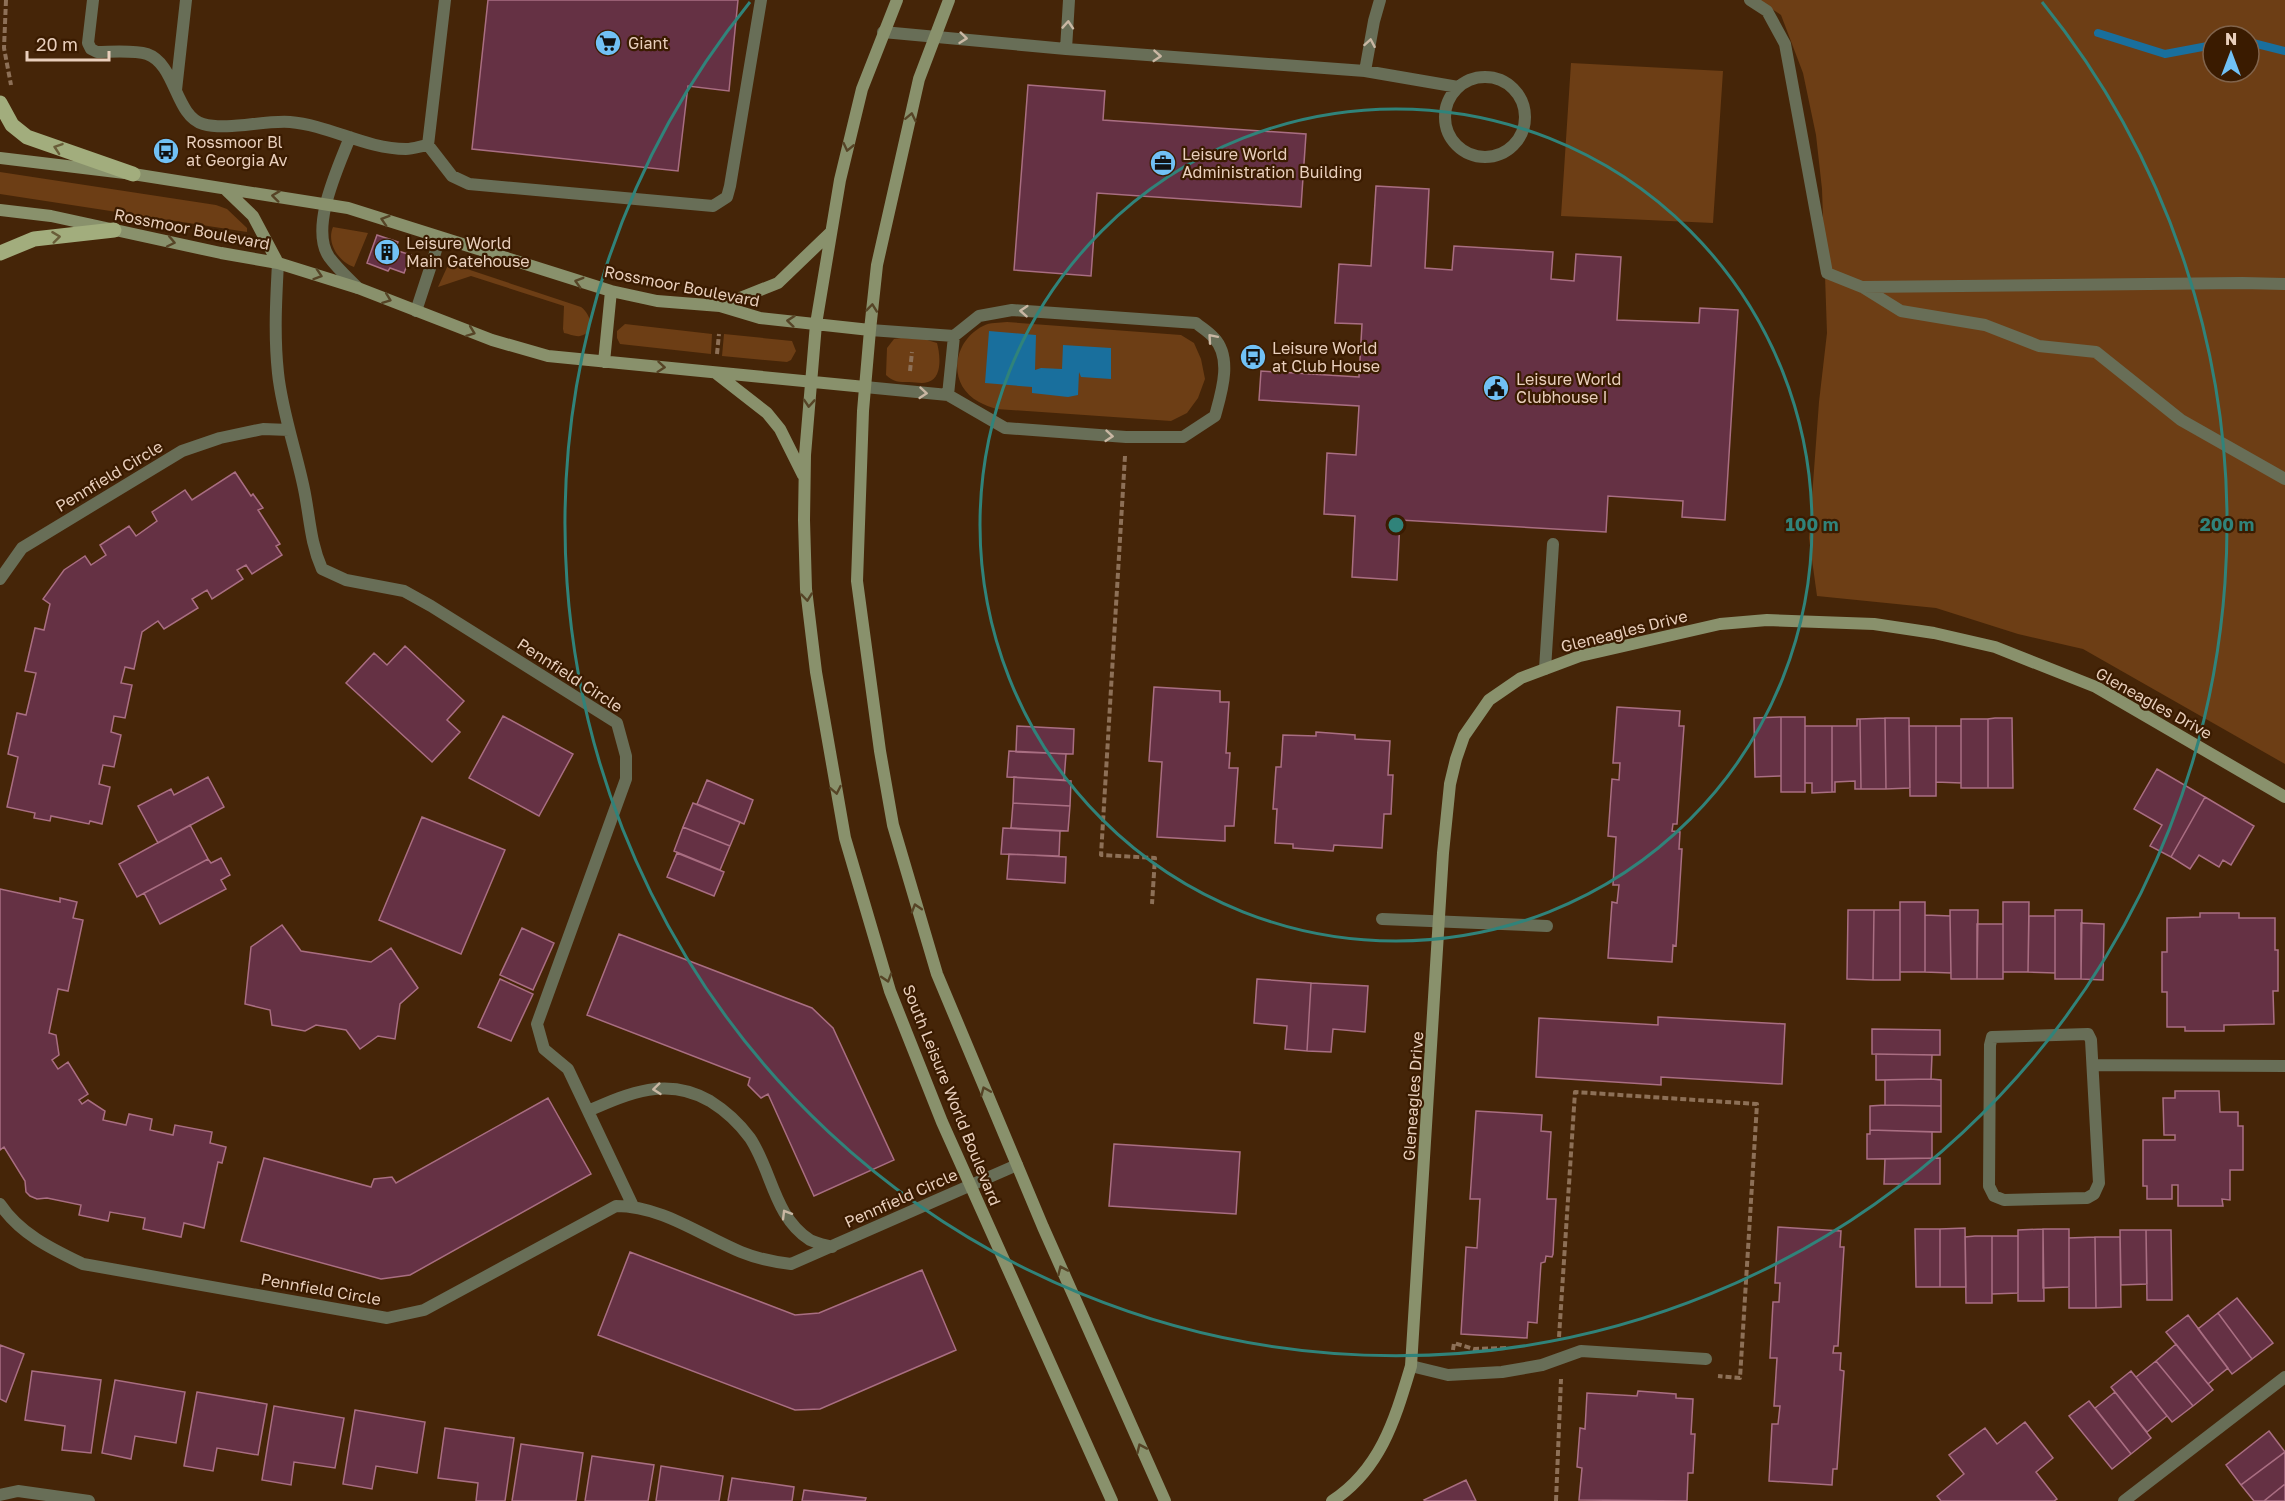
<svg xmlns="http://www.w3.org/2000/svg" width="2285" height="1501" viewBox="0 0 2285 1501" font-family="'Golos Text',sans-serif">
	<rect width="100%" height="100%" fill="#452508"/>
	<path fill="#6d3e15" fill-rule="evenodd" d="M1758,0H2285V764L2083,649L2018,634L1936,608L1817,596L1809,538L1819,402L1827,333L1822,189L1816,135L1803,73L1781,15ZM2213,36H2249V72H2213Z
		M1571,63L1723,71L1713,223L1561,216Z
		M0,172L216,205L227,209L247,228V232L0,194Z
		M333,227L368,233L354,267C339,262 326,243 333,227Z
		M449,263L581,307C591,314 596,333 580,336C576,337 569,334 564,333L563,329L564,306L471,276L438,287Z
		M1007,322L1181,335L1194,343L1201,359L1205,379L1198,398L1187,413L1171,421L996,409C991,407 984,405 979,402C946,384 953,341 983,326C990,322 999,323 1007,322Z
		M625,324L712,334L711,354L620,344L617,338V331Z
		M724,334L792,341L796,351L791,360L787,362L722,356Z
		M901,338L924,339L937,343C940,354 943,378 928,382C922,384 915,382 909,382C899,382 893,382 886,375L887,348L894,339Z"/>
	<path fill="#196f9d" d="M989,331L1036,335L1035,370L1041,368L1062,369L1063,345L1111,348V379L1081,377L1079,372L1078,395L1068,397L1032,393V387L985,383Z"/>
	<g fill="none" stroke-linecap="round" stroke-linejoin="round">
		<path stroke="#196f9d" stroke-width="8" d="M2098,33L2165,54L2213,45
			M2249,42L2285,51"/>
	</g>
	<path fill="#653144" stroke="#a96e82" stroke-width="1.5" d="M488,0H738L729,91L688,86L678,171L472,149Z
		M1028,85L1105,91L1103,120L1306,134L1301,207L1097,193L1091,276L1014,270Z
		M1376,186L1429,189L1425,268L1452,270L1454,246L1553,252L1551,279L1574,281L1576,254L1621,257L1617,320L1699,323L1700,308L1738,310L1725,520L1682,517L1683,501L1608,496L1606,532L1400,520L1397,580L1352,577L1355,516L1324,514L1327,453L1356,455L1359,406L1259,400L1261,371L1359,377L1362,324L1335,323L1339,264L1371,266Z
		M377,235L398,242L395,250L411,255L404,273L390,268L388,271L367,263Z
		M235,472L251,496L253,494L263,508L258,510L280,544L276,546L282,555L252,574L246,565L237,570L243,579L212,599L207,590L192,599L198,608L164,629L158,621L142,632L134,669L125,667L121,683L132,685L125,718L114,716L111,732L121,735L114,767L103,765L99,784L110,787L102,824L90,821L89,824L51,816L50,821L34,818L35,813L7,807L18,757L8,754L17,713L26,715L36,673L25,671L35,628L44,630L50,604L43,599L64,570L85,556L91,565L106,555L100,545L129,526L136,536L157,521L152,512L185,490L192,500Z
		M405,646L464,701L447,720L460,732L432,762L346,683L374,653L387,665Z
		M1154,687L1220,691V702H1229L1226,753H1230L1229,768H1238L1234,826H1225V841L1157,837L1162,762L1149,761Z
		M1617,707L1680,711L1679,726H1684L1677,824H1673L1672,831L1680,832L1679,849H1682L1676,946L1673,945L1672,962L1608,958L1612,902L1617,903L1619,885H1613L1616,837L1608,836L1612,779L1619,780L1620,763H1613Z
		M503,716L573,754L539,816L469,778Z
		M1781,717H1805V792H1781Z
		M1781,717V776L1755,777L1754,718Z
		M1885,718H1909L1910,788L1886,789Z
		M1885,718L1886,789H1861L1860,719Z
		M1995,718H2012L2013,788H1988V719Z
		M1857,719H1860L1861,789H1855V781L1835,782V792H1832V726H1857Z
		M1961,719H1988V788H1961Z
		M1017,726L1074,729L1073,754L1016,752Z
		M1805,726H1832V792L1812,793V783H1805Z
		M1909,726H1936V796H1910Z
		M1936,726H1961V783L1936,782Z
		M1316,732L1355,735V739L1390,741L1388,775H1393L1391,814H1384L1382,848L1334,845L1333,851L1293,848V844L1275,843L1277,809H1273L1276,767H1281L1283,735L1316,736Z
		M1009,751L1066,754L1064,780L1007,777Z
		M2157,769L2205,797L2171,857L2150,846L2162,825L2134,809Z
		M208,777L224,807L158,843L138,806L171,789L174,795Z
		M1014,777L1071,781L1070,806L1013,803Z
		M707,780L753,800L744,824L697,804Z
		M2205,797L2254,826L2231,865L2223,860L2219,867L2199,855L2190,869L2171,857Z
		M693,803L740,822L730,846L683,827Z
		M1013,803L1070,806L1068,831L1011,828Z
		M422,817L505,850L461,954L379,920Z
		M190,825L208,859L137,897L119,864Z
		M683,827L730,846L720,870L674,851Z
		M1003,828L1060,831L1059,856L1001,854Z
		M677,853L724,872L714,896L667,877Z
		M1009,854L1066,857L1065,883L1007,879Z
		M221,858L230,875L221,880L226,889L160,924L144,893L208,859L211,863Z
		M0,889L60,902V898L77,902L73,918L83,920L68,991L58,989L49,1033L56,1035L59,1055L52,1060L58,1069L68,1062L88,1094L79,1100L82,1104L88,1100L105,1111L103,1120L126,1125L129,1114L152,1119L150,1130L173,1135L175,1125L212,1132L210,1143L226,1147L222,1163L218,1162L204,1228L184,1223L181,1237L143,1229L145,1218L110,1212L108,1221L79,1215L81,1205L47,1198L37,1199L30,1196L26,1192L25,1181L4,1147L0,1150Z
		M1900,902H1925V972H1900Z
		M2003,902H2029L2028,972H2003Z
		M1848,910H1874L1873,980L1847,979Z
		M1874,910H1900V980H1873Z
		M1950,910H1978L1977,979H1951Z
		M2055,910H2082L2081,979H2055Z
		M2200,913H2239V918H2275V950H2278V991H2273L2274,1024L2224,1025V1031H2185V1027H2167V992H2162V952H2167V918L2200,917Z
		M1925,915L1950,916L1951,973L1925,972Z
		M2029,916H2055V973L2028,972Z
		M2081,923L2104,924L2103,980L2081,979Z
		M1977,924H2003V979H1977Z
		M282,925L301,951L371,962L391,948L418,988L400,1004L395,1039L378,1036L360,1049L346,1030L316,1025L305,1031L272,1025L270,1010L245,1004L251,947Z
		M522,928L554,943L533,990L500,975Z
		M619,934L812,1008L833,1028L894,1160L814,1196L768,1094L761,1098L748,1085L750,1078L587,1015Z
		M500,979L533,994L511,1041L478,1027Z
		M1257,979L1311,983L1307,1051L1285,1049L1287,1026L1254,1023Z
		M1311,983L1368,986L1365,1032L1333,1029L1331,1052L1307,1051Z
		M1658,1017L1785,1024L1782,1084L1661,1077V1085L1536,1077L1539,1018L1658,1025Z
		M1872,1029L1940,1030V1055L1872,1054Z
		M1876,1054L1932,1055L1931,1079L1876,1080Z
		M1931,1079L1941,1080V1106L1885,1105V1080Z
		M2175,1091H2219L2220,1112H2238V1126H2243V1170H2230V1200L2222,1199L2223,1206H2178V1185H2172V1199H2147V1186H2143V1140H2175V1135H2164L2163,1098H2175Z
		M548,1098L591,1174L410,1275L381,1279L241,1241L264,1158L371,1187L374,1179L392,1177L396,1183Z
		M1885,1105L1941,1106V1132L1870,1130V1106Z
		M1476,1111L1542,1115L1541,1131L1551,1132L1547,1199H1556L1553,1254L1552,1257L1546,1256L1545,1262L1541,1263L1537,1323L1528,1322L1527,1338L1461,1334L1466,1247L1477,1248L1480,1199H1470Z
		M1870,1130L1932,1132V1158L1867,1159V1134H1870Z
		M1114,1144L1240,1152L1236,1214L1109,1206Z
		M1940,1158V1184H1884L1885,1159Z
		M1778,1227L1841,1231L1840,1247H1844L1838,1346H1834L1833,1353H1841L1840,1370L1844,1371L1837,1469H1833L1832,1485L1769,1481L1772,1424H1778L1780,1406H1774L1777,1358H1770L1773,1302H1779L1780,1283H1775Z
		M1965,1228L1966,1287H1940V1229Z
		M1915,1229H1940V1287H1916Z
		M2043,1229H2069V1287L2043,1288Z
		M2043,1229L2044,1301H2018V1230Z
		M2120,1230H2146L2147,1284L2121,1285Z
		M2146,1230H2171L2172,1300H2147Z
		M1975,1236H1992V1303H1966L1965,1237Z
		M1992,1236H2018V1293L1992,1294Z
		M2095,1237H2120L2121,1307L2096,1308Z
		M2095,1237L2096,1308H2069V1238Z
		M630,1252L795,1315L819,1313L922,1270L956,1350L820,1409L795,1410L598,1335Z
		M2237,1298L2273,1343L2252,1359L2218,1313Z
		M2218,1313L2252,1359L2232,1374L2198,1329Z
		M2188,1315L2228,1368L2208,1384L2166,1332Z
		M2176,1344L2213,1390L2193,1406L2156,1361Z
		M0,1345L24,1354L6,1402L0,1399Z
		M2156,1361L2193,1406L2172,1422L2136,1377Z
		M32,1371L101,1380L91,1453L62,1450L65,1426L25,1420Z
		M2131,1371L2167,1416L2147,1432L2111,1387Z
		M115,1380L185,1392L176,1443L135,1436L131,1459L102,1453Z
		M1638,1391L1676,1394V1398L1693,1399L1691,1434H1695L1693,1473H1688L1687,1501L1579,1500L1582,1468L1577,1467L1580,1428L1585,1429L1587,1393L1637,1396Z
		M197,1392L267,1404L258,1455L217,1448L213,1471L184,1466Z
		M2115,1392L2151,1438L2131,1454L2095,1408Z
		M2089,1401L2131,1454L2112,1469L2069,1416Z
		M274,1406L344,1418L335,1468L294,1462L291,1485L262,1480Z
		M355,1410L425,1422L417,1473L376,1466L372,1489L343,1484Z
		M2025,1422L2053,1458L2036,1472L2057,1499L2054,1501H1941L1937,1496L1964,1474L1949,1455L1985,1428L1997,1444Z
		M445,1428L514,1438L505,1501H476L478,1483L438,1478Z
		M2269,1431L2285,1452L2241,1485L2226,1465Z
		M521,1444L583,1453L576,1501H512Z
		M2285,1452V1484L2264,1501H2254L2241,1485Z
		M592,1456L654,1465L648,1501H585Z
		M661,1466L723,1476L719,1501H656Z
		M732,1478L794,1487L792,1501H728Z
		M1466,1480L1476,1501H1425L1424,1500Z
		M2285,1484V1501H2264Z
		M804,1490L866,1498L865,1501H802Z"/>
	<g fill="none" stroke-linecap="round" stroke-linejoin="round">
		<path stroke="#8d7057" stroke-width="4" stroke-dasharray="6 3" stroke-linecap="butt" d="M6,0L4,48L11,85
			M717,354L719,334
			M910,371L912,352
			M1125,456L1101,855L1155,858L1152,904
			M1559,1337L1575,1092L1757,1104L1740,1378L1718,1376
			M1453,1350L1454,1343L1474,1349L1508,1348
			M1556,1501L1561,1379"/>
		<path stroke="#686e57" stroke-width="12" d="M93,0L88,43L91,49L97,52C111,52 134,50 147,54C176,64 175,116 203,124C228,131 263,120 290,122C329,125 366,149 406,149C413,149 421,146 428,145
			M445,0L428,145L452,176L469,184L713,206L727,197L730,186L761,0
			M1750,0L1767,11L1785,44L1827,273L1862,287L2242,283L2285,284
			M883,32L1066,49L1365,71L1374,21L1380,0
			M1066,49L1069,0
			M1365,71L1458,87
			M1445 117a40 40 0 1 1 80 0a40 40 0 1 1-80 0Z
			M176,90L186,0
			M350,137C339,166 309,227 329,257C337,268 348,278 358,288
			M1864,288L1901,311L1985,325L2039,346L2096,352L2181,420L2285,479
			M416,311L440,238
			M865,387L948,395L1005,428L1126,437H1183L1215,416C1221,394 1233,358 1214,338C1209,332 1202,328 1196,323L1012,310L979,316L954,336L870,330
			M948,395L954,336
			M1545,669L1553,544
			M1382,919L1547,926
			M2088,1034L2091,1040L2099,1183L2094,1194L2087,1198L2004,1200L1994,1196L1989,1186L1990,1045L1992,1037Z
			M2093,1065L2285,1066
			M1411,1366L1448,1375L1502,1372L1542,1365L1581,1351L1706,1359
			M2124,1501L2285,1377"/>
		<path stroke="#686e57" stroke-width="12" d="M278,263C276,300 274,336 278,373C282,412 296,450 304,489C310,518 310,542 322,569L346,580L404,591L431,606L617,723L626,756V779L537,1024L544,1049L568,1069L633,1206
			M0,579L22,548L182,451L220,438L263,429L289,430
			M588,1111C629,1093 667,1076 710,1101C726,1111 739,1123 750,1138C772,1171 774,1217 810,1240C816,1243 825,1245 832,1247
			M0,1204C20,1234 52,1249 83,1264L387,1318L424,1310L616,1206C662,1206 700,1235 741,1252C758,1259 774,1262 791,1264L1017,1165
			M0,1495L18,1491L89,1501"/>
		<path stroke="#89916c" stroke-width="12" d="M897,0L862,89L840,180L816,324L805,455L804,520L806,589L816,672L845,838L890,991L942,1122L1112,1501
			M949,0L919,79L877,265L870,330L863,411L857,581L880,751L893,825L937,974L1043,1227L1165,1501
			M0,158L133,174L348,208L611,291L657,301L720,306L760,318L870,330
			M226,190L253,216L278,263
			M0,210L51,216L221,253L278,263L358,288L492,340L548,356L865,387
			M720,306L778,283L831,232
			M604,362L611,291
			M717,374L767,413L780,429L803,475
			M1332,1501C1381,1469 1395,1419 1411,1366L1443,853L1450,784L1456,759L1464,736L1489,700L1521,678L1580,656L1720,624L1767,620L1874,624L1934,633L1995,647L2096,687L2285,797"/>
		<path stroke="#a2ad7d" stroke-width="15" d="M0,103L12,125L27,137L133,174
			M0,253L34,239L114,230"/>
	</g>
	<defs><path id="oneway-chevron" d="M-2-3.5L2.5 0L-2 3.5" fill="none" stroke-width="1.6" stroke-linecap="round" stroke-linejoin="round" transform="scale(1.5)"/></defs>
	<g stroke="#c9b7a3">
		<use href="#oneway-chevron" transform="translate(1068 25) rotate(-86)"/>
		<use href="#oneway-chevron" transform="translate(963 38) rotate(6)"/>
		<use href="#oneway-chevron" transform="translate(1370 43) rotate(-80)"/>
		<use href="#oneway-chevron" transform="translate(1157 56) rotate(4)"/>
		<use href="#oneway-chevron" transform="translate(1024 311) rotate(-176)"/>
		<use href="#oneway-chevron" transform="translate(1212 338) rotate(-131)"/>
		<use href="#oneway-chevron" transform="translate(923 393) rotate(5)"/>
		<use href="#oneway-chevron" transform="translate(1109 436) rotate(5)"/>
		<use href="#oneway-chevron" transform="translate(657 1089) rotate(174)"/>
		<use href="#oneway-chevron" transform="translate(786 1214) rotate(-121)"/>
	</g>
	<g stroke="#564426">
		<use href="#oneway-chevron" transform="translate(911 117) rotate(-78)"/>
		<use href="#oneway-chevron" transform="translate(848 147) rotate(103)"/>
		<use href="#oneway-chevron" transform="translate(276 196) rotate(-173)"/>
		<use href="#oneway-chevron" transform="translate(385 220) rotate(-162)"/>
		<use href="#oneway-chevron" transform="translate(171 242) rotate(12)"/>
		<use href="#oneway-chevron" transform="translate(318 275) rotate(18)"/>
		<use href="#oneway-chevron" transform="translate(579 282) rotate(-164)"/>
		<use href="#oneway-chevron" transform="translate(387 299) rotate(21)"/>
		<use href="#oneway-chevron" transform="translate(872 308) rotate(-84)"/>
		<use href="#oneway-chevron" transform="translate(791 321) rotate(-174)"/>
		<use href="#oneway-chevron" transform="translate(471 332) rotate(21)"/>
		<use href="#oneway-chevron" transform="translate(661 367) rotate(5)"/>
		<use href="#oneway-chevron" transform="translate(809 403) rotate(94)"/>
		<use href="#oneway-chevron" transform="translate(807 597) rotate(84)"/>
		<use href="#oneway-chevron" transform="translate(836 790) rotate(79)"/>
		<use href="#oneway-chevron" transform="translate(916 908) rotate(-107)"/>
		<use href="#oneway-chevron" transform="translate(887 978) rotate(73)"/>
		<use href="#oneway-chevron" transform="translate(985 1091) rotate(-113)"/>
		<use href="#oneway-chevron" transform="translate(1062 1270) rotate(-114)"/>
		<use href="#oneway-chevron" transform="translate(1141 1448) rotate(-114)"/>
	</g>
	<g stroke="#695d38">
		<use href="#oneway-chevron" transform="translate(58 148) rotate(-161)"/>
		<use href="#oneway-chevron" transform="translate(56 237) rotate(-7)"/>
	</g>
	<g fill="none" stroke="#30837a" stroke-width="3">
		<circle cx="1396" cy="525" r="416"/>
		<path d="M2042 2A831 831 0 1 1 750 2"/>
	</g>
	<defs>
		<g id="supermarket-disc" transform="scale(1.35)"><circle r="9.5" fill="#71c1f5" stroke="#3a1b00"/><path d="M-6-5.5h2.5l.6 2H6L4.5 2H-2.5L-4.4-4H-6ZM-1.5 3.2a1.3 1.3 0 1 0 .1 0ZM3 3.2a1.3 1.3 0 1 0 .1 0Z" fill="#111"/></g>
		<g id="bus-disc" transform="scale(1.35)"><circle r="9.5" fill="#71c1f5" stroke="#3a1b00"/><path d="M-5-6H5V4H4V6H2V4H-2V6H-4V4H-5ZM-3.5-4V0h7V-4ZM-3.5 1.2v1.5H-2V1.2ZM2 1.2v1.5H3.5V1.2Z" fill="#111"/></g>
		<g id="office-disc" transform="scale(1.35)"><circle r="9.5" fill="#71c1f5" stroke="#3a1b00"/><path d="M-6-3h4V-5.5h4V-3h4V5H-6ZM-1-4.5V-3h2v-1.5ZM-6 0V1H6V0Z" fill="#111"/></g>
		<g id="building-disc" transform="scale(1.35)"><circle r="9.5" fill="#71c1f5" stroke="#3a1b00"/><path d="M-4-6H4V6H1V3H-1V6H-4ZM-2.5-4.3h1.7v1.8h-1.7ZM.8-4.3h1.7v1.8H.8ZM-2.5-1h1.7V.8h-1.7ZM.8-1h1.7V.8H.8Z" fill="#111"/></g>
		<g id="civic-disc" transform="scale(1.35)"><circle r="9.5" fill="#71c1f5" stroke="#3a1b00"/><path d="M-.6-6.5H3V-4.5H.6V-3L4-1V1h2V6H-6V1h2V-1L-.6-3ZM-1.2 2.5V6h2.4V2.5Z" fill="#111"/></g>
	</defs>
	<g fill-rule="evenodd">
		<use href="#supermarket-disc" x="608" y="43"/>
		<use href="#bus-disc" x="166" y="151"/>
		<use href="#office-disc" x="1163" y="163"/>
		<use href="#building-disc" x="387" y="252"/>
		<use href="#bus-disc" x="1253" y="357"/>
		<use href="#civic-disc" x="1496" y="388"/>
	</g>
	<g text-anchor="middle" dominant-baseline="central" stroke-width="4.5" stroke-linejoin="round" paint-order="stroke">
		<g font-size="16" fill="#e9cfbc" stroke="#3a1b00" text-anchor="start">
			<text x="628" y="43">Giant</text>
			<text x="186" y="142">Rossmoor Bl<tspan x="186" dy="18">at Georgia Av</tspan></text>
			<text x="1182" y="154">Leisure World<tspan x="1182" dy="18">Administration Building</tspan></text>
			<text x="406" y="243">Leisure World<tspan x="406" dy="18">Main Gatehouse</tspan></text>
			<text x="1272" y="348">Leisure World<tspan x="1272" dy="18">at Club House</tspan></text>
			<text x="1516" y="379">Leisure World<tspan x="1516" dy="18">Clubhouse I</tspan></text>
		</g>
		<g font-size="16" fill="#e9cfbc" stroke="#3a1b00">
			<text transform="translate(192 229) rotate(11)">Rossmoor Boulevard</text>
			<text transform="translate(682 286) rotate(11)">Rossmoor Boulevard</text>
			<text transform="translate(109 476) rotate(-31)">Pennfield Circle</text>
			<text transform="translate(1624 631) rotate(-14)">Gleneagles Drive</text>
			<text transform="translate(570 675) rotate(33)">Pennfield Circle</text>
			<text transform="translate(2154 703) rotate(29)">Gleneagles Drive</text>
			<text transform="translate(952 1095) rotate(68)">South Leisure World Boulevard</text>
			<text transform="translate(1413 1096) rotate(-86)">Gleneagles Drive</text>
			<text transform="translate(901 1198) rotate(-24)">Pennfield Circle</text>
			<text transform="translate(321 1289) rotate(10)">Pennfield Circle</text>
		</g>
	</g>
	<circle cx="1396" cy="525" r="9" fill="#30837a" stroke="#3a1b00" stroke-width="3"/>
	<g font-size="18" text-anchor="middle" font-weight="bold" fill="#30837a" stroke="#3a1b00" stroke-width="4.5" stroke-linejoin="round" paint-order="stroke">
		<text x="1812" y="531">100 m</text>
		<text x="2227" y="531">200 m</text>
	</g>
	<g transform="translate(2231 54)"><circle r="28" fill="#3a1b00" stroke="#80634b" stroke-width="1.5"/>
	<path d="M0-4.5L10 22L0 15L-10 22Z" fill="#71c1f5"/>
	<text y="-9" font-size="16" font-weight="bold" text-anchor="middle" fill="#e9cfbc">N</text>
	</g>
	<path d="M27 51v9h82v-9" fill="none" stroke="#e9cfbc" stroke-width="3"/>
	<text x="36" y="51" font-size="18" fill="#e9cfbc" stroke="#3a1b00" stroke-width="4.5" paint-order="stroke">20 m</text>
</svg>
